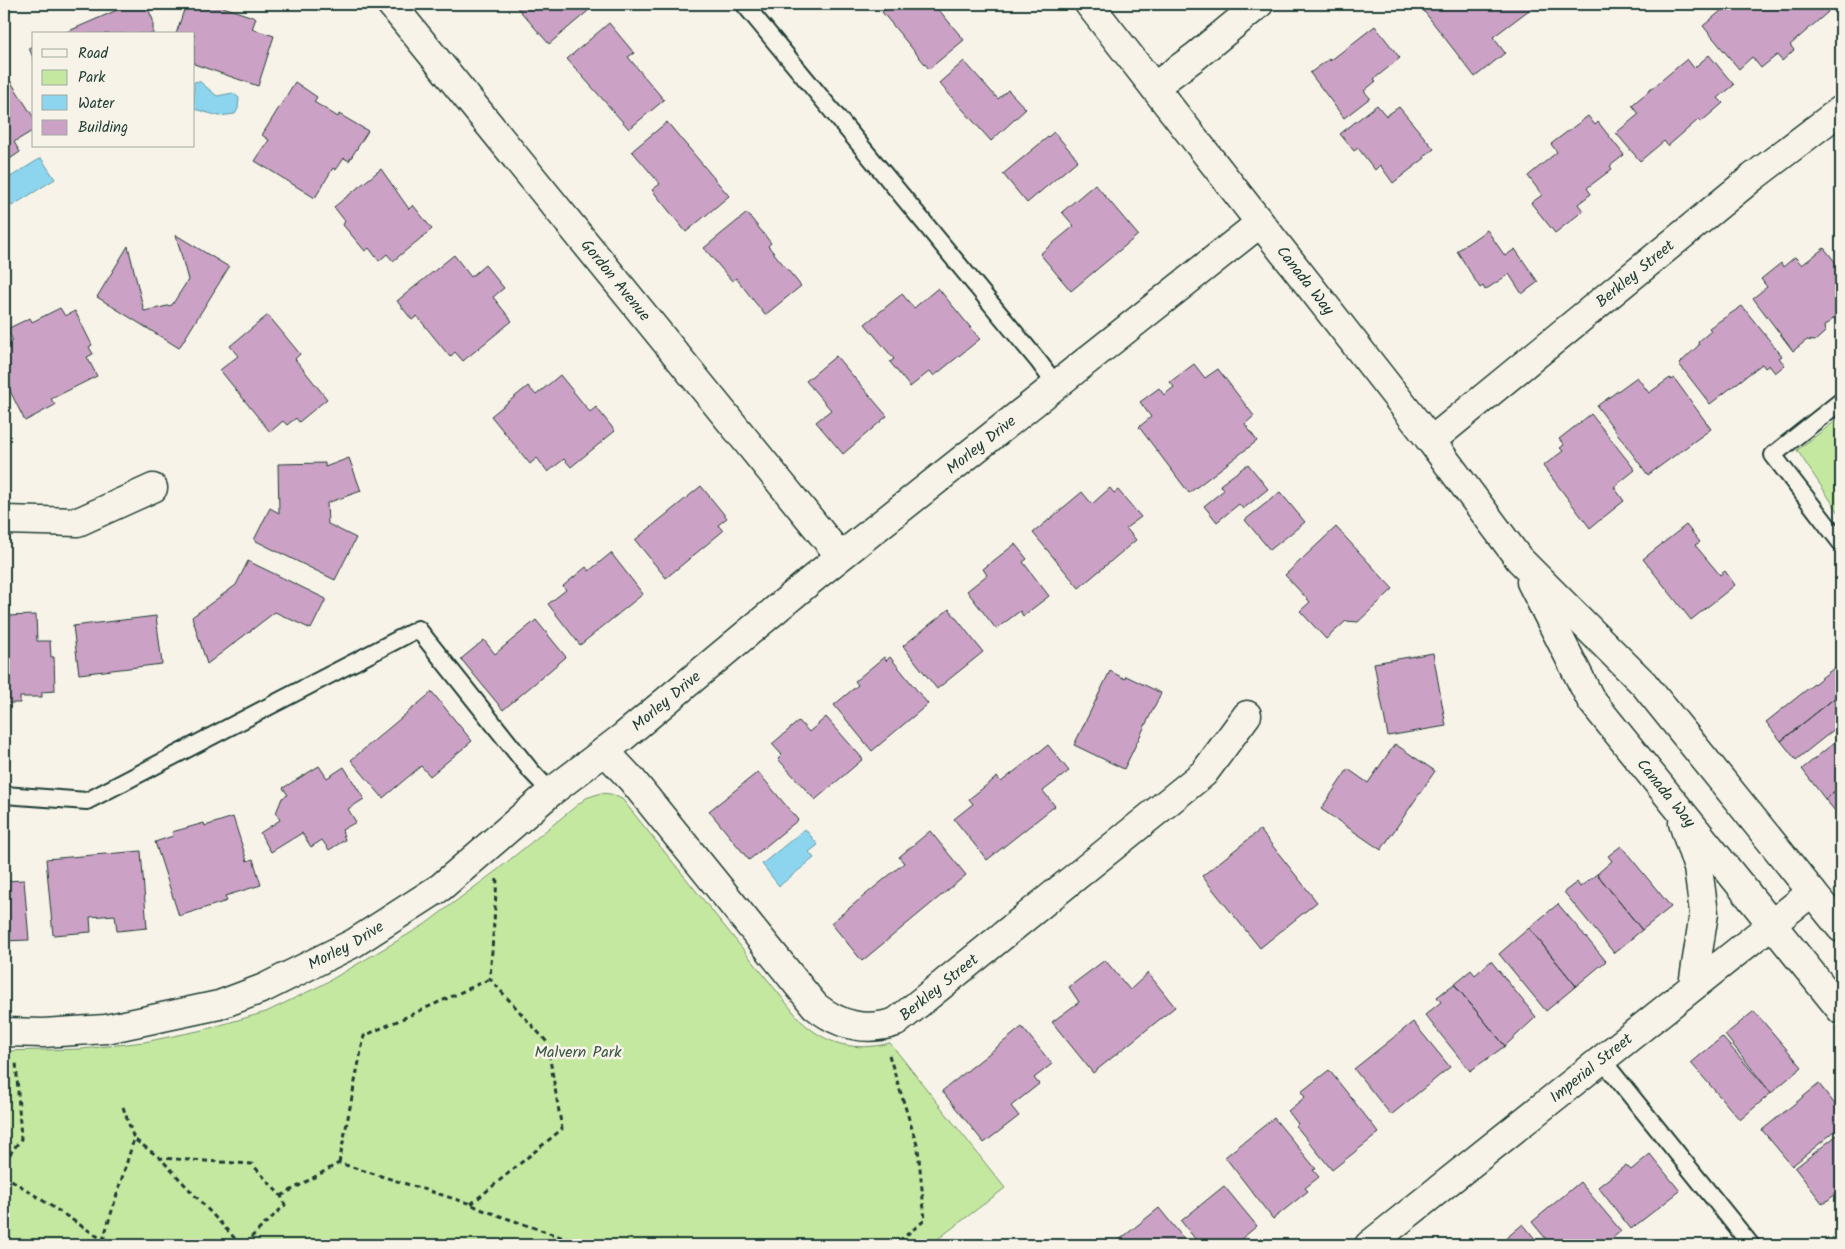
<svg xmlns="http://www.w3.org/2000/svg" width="1845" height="1249" viewBox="0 0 1845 1249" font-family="Kalam,sans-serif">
	<rect width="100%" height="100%" fill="#f7f3e8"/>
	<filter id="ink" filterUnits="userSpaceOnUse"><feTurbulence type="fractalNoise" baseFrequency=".02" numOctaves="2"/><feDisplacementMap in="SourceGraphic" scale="10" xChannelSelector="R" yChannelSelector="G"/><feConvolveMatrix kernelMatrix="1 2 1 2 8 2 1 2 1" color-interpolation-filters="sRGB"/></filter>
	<g filter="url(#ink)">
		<path fill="#c5e8a1" stroke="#72926a" d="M1841,417V516L1797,450Z
			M601,793L611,794L622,799L800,1020C826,1045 855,1052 890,1043L1005,1188L930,1245H4V1051L82,1049L144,1042L203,1030L266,1012L322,985L424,925L496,871L586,798Z"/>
		<path fill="#8dd5ef" stroke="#6198a4" d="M199,81L217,96L233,93L239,98L238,109L235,114L219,116L194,109V82Z
			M41,158L55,179L12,206L4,194V181Z
			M805,829L818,845L809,852L814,858L779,886L762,864Z"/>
		<path fill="#cca1c6" stroke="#1f3d34" d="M131,4H146L153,20V34H62Z
			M186,4H214L256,18L252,29L274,36L258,86L194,64V34H176Z
			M514,4H581L588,11L549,44Z
			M892,4H934L964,40L929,69L882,12Z
			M1424,4H1537L1493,37L1505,53L1475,77L1420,6Z
			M1729,4H1821L1828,12L1790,45L1794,50L1782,61L1777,55L1761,68L1752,57L1739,69L1703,26Z
			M609,23L634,53L628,57L664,100L629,129L567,59Z
			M1375,26L1400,58L1374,79L1376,81L1364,91L1370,98L1344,118L1310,73L1329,59L1330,61Z
			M34,46V60L29,48Z
			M1709,55L1734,85L1718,98L1723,103L1701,122L1699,119L1668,146L1664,141L1640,161L1616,133L1639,114L1632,105L1687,59L1694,68Z
			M964,61L998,99L1008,90L1026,109L991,141L939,83Z
			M9,79L34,118V130L14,142L20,152L4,163V82Z
			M295,82L317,97L314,102L338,117L339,114L368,131L349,161L344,158L336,170L333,168L315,198L255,161L269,140L262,135Z
			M1377,105L1386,116L1399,107L1434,149L1424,156L1425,158L1393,183L1380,165L1375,170L1358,148L1354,151L1340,134Z
			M1588,116L1595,125L1598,122L1624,155L1610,166L1612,169L1587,188L1591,194L1578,204L1583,211L1555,233L1531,203L1542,195L1528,176L1557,152L1551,144Z
			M667,122L729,196L686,232L652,190L660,184L632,151Z
			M1054,132L1078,160L1027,203L1003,174Z
			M381,169L409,209L413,205L432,229L393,261L387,254L379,261L369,248L365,251L343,225L345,221L334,207Z
			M1095,184L1138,235L1071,291L1040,254L1074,226L1062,212Z
			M747,213L771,243L768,246L801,286L765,315L736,278L732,281L704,248Z
			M1487,230L1505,256L1515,249L1538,282L1522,294L1509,274L1485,290L1483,286L1480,288L1457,251Z
			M176,235L229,267L179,348L97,297L128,246L144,311L172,305L188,280Z
			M1824,248L1841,269V313L1824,326L1825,332L1815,341L1807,340L1793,351L1753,298L1767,287L1761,279L1781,263L1783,267L1795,257L1802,265Z
			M454,255L471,277L485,265L504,288L493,297L512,321L463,361L455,352L450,357L417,316L412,320L397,301Z
			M938,288L980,339L934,376L930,371L910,387L890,362L894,359L865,324L902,294L914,308Z
			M1742,306L1782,356L1779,358L1785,365L1775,373L1769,365L1765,368L1762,364L1710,404L1679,364L1699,345L1698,342L1711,331L1709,328Z
			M60,308L65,316L75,311L92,345L89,347L93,354L87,357L97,376L51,399L55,405L25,421L4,379V345L13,341L7,329L30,318L32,322Z
			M268,315L300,354L295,359L327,399L299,422L296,418L287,425L283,421L270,432L220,370L238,356L230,346Z
			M836,356L887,416L843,454L816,422L831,410L806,381Z
			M1194,364L1205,378L1218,369L1254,416L1245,424L1257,441L1189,493L1139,427L1151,417L1140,402L1159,388L1164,395L1174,387L1170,382Z
			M560,375L590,412L596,407L615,431L571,467L564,459L548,472L537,458L530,464L491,416L528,386L536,395Z
			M1637,377L1649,393L1670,378L1671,380L1674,378L1711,429L1648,475L1597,406Z
			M1591,414L1635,470L1614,487L1624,501L1590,528L1543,466L1563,451L1560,448L1564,445L1559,439Z
			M349,458L361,491L327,503L328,524L356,538L335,580L254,540L270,508L279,513L278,464L325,463V467Z
			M1248,464L1268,489L1243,509L1239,504L1217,522L1204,506L1224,490L1220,485Z
			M701,486L727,518L718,525L723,531L666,578L635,540Z
			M1110,488L1114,493L1118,490L1141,517L1126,528L1136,540L1079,588L1033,533L1082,492L1092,504Z
			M1280,492L1305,522L1270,550L1245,520Z
			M1686,525L1700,542L1695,545L1720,575L1725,571L1735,585L1691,620L1643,559Z
			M1336,527L1393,589L1358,622L1346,621L1326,639L1300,611L1310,602L1285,575Z
			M1015,544L1027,559L1023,562L1049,596L1023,616L1020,611L996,629L967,591L987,575L983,569Z
			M611,553L643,594L580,645L548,604L566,590L563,586L586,567L589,571Z
			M248,561L326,599L311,629L275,612L207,664L192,617L236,585Z
			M949,609L983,652L937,689L903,646Z
			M36,615L37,641H50L51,657H54L55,691L42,692V697H20V703H4V616Z
			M156,616L162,664L79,674L73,626Z
			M536,620L566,657L503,710L461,659L484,640L495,654Z
			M1433,653L1446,726L1388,736L1374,663Z
			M884,657L886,661L890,657L928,704L872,751L834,705L858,685L855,681Z
			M1839,664L1841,693L1781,741L1766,722Z
			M1110,671L1125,679L1126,676L1161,693L1124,769L1074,745Z
			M432,692L472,741L430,776L421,766L383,798L351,760Z
			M1841,693V706L1838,709L1841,714V724L1796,760L1781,741Z
			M826,717L863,759L815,800L778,759L782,755L772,744L799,721L809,732Z
			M1841,737V786L1825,799L1802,769Z
			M1395,744L1435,771L1381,850L1321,809L1348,769L1368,783Z
			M1048,745L1069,771L1043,791L1055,806L987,860L954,819L973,804L969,799L997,777L1001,782Z
			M319,766L327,778L344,767L364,799L348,809L356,822L342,830L345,840L329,850L322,840L311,847L302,833L271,852L260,833L280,820L276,813L282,798L288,795L283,788Z
			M758,772L798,820L749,860L709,811Z
			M1841,786V818L1825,799Z
			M233,817L247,861L253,859L261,885L225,896L227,901L179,916L155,842L173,836L172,832L204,823L205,826Z
			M1260,830L1317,902L1260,948L1202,876Z
			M930,831L966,875L862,961L831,923L904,863L899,857Z
			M1621,846L1671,907L1642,930L1597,874L1612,861L1608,856Z
			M141,851L147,928L117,931L115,915L90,917L91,932L53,935L46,859Z
			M1597,874L1642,930L1614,953L1564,892L1577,882L1580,887Z
			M24,880L29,940L4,941V881Z
			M1558,904L1606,961L1576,986L1529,928Z
			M1529,928L1576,986L1546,1011L1499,954Z
			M1105,960L1130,990L1148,973L1175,1007L1093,1073L1052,1022L1079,1002L1069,987Z
			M1491,961L1536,1017L1505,1046L1454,984L1471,970L1475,975Z
			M1454,984L1505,1046L1470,1071L1425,1015L1441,1002L1437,997Z
			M1754,1011L1802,1067L1771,1093L1725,1035Z
			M1413,1022L1450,1067L1391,1115L1354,1069Z
			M1022,1027L1052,1064L1034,1078L1039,1084L1011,1106L1019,1116L984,1143L942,1091Z
			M1722,1037L1771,1093L1740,1120L1691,1063Z
			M1329,1070L1379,1133L1332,1170L1296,1126L1298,1124L1288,1111L1305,1097L1301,1092Z
			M1819,1084L1841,1112V1126L1792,1166L1762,1130Z
			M1274,1118L1316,1169L1313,1170L1319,1177L1305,1188L1308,1191L1273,1219L1225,1157Z
			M1841,1132V1190L1823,1204L1795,1168Z
			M1650,1154L1680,1191L1631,1229L1598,1187L1626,1165L1631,1170Z
			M1580,1182L1621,1231L1604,1245H1551L1532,1222Z
			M1224,1186L1257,1226L1234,1245H1200L1181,1221Z
			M1159,1208L1189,1245H1113Z
			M1523,1224L1540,1245H1505L1507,1244L1504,1240Z"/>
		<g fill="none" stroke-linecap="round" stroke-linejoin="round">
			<g stroke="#1f3d34" stroke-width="20">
				<path id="lane" d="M744,4L1039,362L1056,385
					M1841,401L1773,455L1841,543
					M4,795L87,801L418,629L531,771L551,792
					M1603,1061L1751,1245"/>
			</g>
			<g stroke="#1f3d34" stroke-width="31">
				<g id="street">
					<path id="s1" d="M391,4L840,556"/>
					<path d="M1154,87L1196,56L1259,4"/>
					<path id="s2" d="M1431,441L1753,177L1841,110"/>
					<path d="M4,520L78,522L153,488"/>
					<path id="s3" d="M605,751L632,780L815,1006C840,1026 866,1032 896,1022L1204,773L1247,715"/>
					<path id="s4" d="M4,1032L43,1033L106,1029L219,1005L264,988L354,943L441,887L551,792L623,737L816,576L1260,223"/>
				</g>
			</g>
			<g stroke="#1f3d34" stroke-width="31">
				<g id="secondary">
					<path id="s5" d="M1089,4L1431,441L1519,559L1644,684L1841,928"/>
					<path id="s6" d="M1531,582L1591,700L1841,1010"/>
					<path d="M1683,823L1698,868L1704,913L1693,985"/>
					<path id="s7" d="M1369,1245L1812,892"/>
				</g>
			</g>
			<path stroke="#1f3d34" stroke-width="3" stroke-dasharray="5 4" stroke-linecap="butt" d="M889,1055L918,1148L925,1220L894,1245
				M123,1107L134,1139L160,1158
				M4,1162L21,1139L16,1061
				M339,1163L364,1036L490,979
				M4,1175L103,1240
				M281,1196L339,1163L471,1204L480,1209L584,1245
				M471,1204L562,1129L547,1042L490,979L497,879
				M111,1245L103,1240L134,1139
				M241,1245L160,1158L252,1164L281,1196L285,1205L243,1245"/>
			<use href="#lane" stroke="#f7f3e8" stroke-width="16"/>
			<use href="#street" stroke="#f7f3e8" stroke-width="28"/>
			<use href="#secondary" stroke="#f7f3e8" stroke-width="28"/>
		</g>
	</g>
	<g text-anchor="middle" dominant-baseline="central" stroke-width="5" stroke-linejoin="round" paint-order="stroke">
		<g font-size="16" fill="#1f3d34" stroke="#f7f3e8">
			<text stroke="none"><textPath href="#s2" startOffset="264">Berkley Street</textPath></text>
			<text stroke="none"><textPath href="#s1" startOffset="356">Gordon Avenue</textPath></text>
			<text stroke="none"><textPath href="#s5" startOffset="351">Canada Way</textPath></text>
			<text stroke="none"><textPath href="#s4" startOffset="1168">Morley Drive</textPath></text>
			<text stroke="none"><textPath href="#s4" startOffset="762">Morley Drive</textPath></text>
			<text stroke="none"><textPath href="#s6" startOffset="252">Canada Way</textPath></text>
			<text stroke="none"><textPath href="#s4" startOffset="358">Morley Drive</textPath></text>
			<text stroke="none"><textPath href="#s3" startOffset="472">Berkley Street</textPath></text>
			<text stroke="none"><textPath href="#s7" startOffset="284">Imperial Street</textPath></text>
		</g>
		<g font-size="16" fill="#385744" stroke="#f7f3e8">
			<text x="578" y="1052">Malvern Park</text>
		</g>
	</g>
	<rect width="1845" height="1249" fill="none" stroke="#f7f3e8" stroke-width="20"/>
	<rect x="10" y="10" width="1825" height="1229" fill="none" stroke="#1f3d34" stroke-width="2" filter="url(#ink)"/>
	<rect x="32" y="32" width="162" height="115" fill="#f7f3e8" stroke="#a1aaa0"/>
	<rect x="42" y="49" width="25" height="8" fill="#f7f3e8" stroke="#a1aaa0"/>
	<text x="78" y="58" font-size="15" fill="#1f3d34">Road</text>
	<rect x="42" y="70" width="25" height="15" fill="#c5e8a1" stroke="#a1aaa0"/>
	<text x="78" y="82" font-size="15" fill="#1f3d34">Park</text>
	<rect x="42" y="95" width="25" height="15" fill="#8dd5ef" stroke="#a1aaa0"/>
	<text x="78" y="108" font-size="15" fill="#1f3d34">Water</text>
	<rect x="42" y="120" width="25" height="15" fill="#cca1c6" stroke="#a1aaa0"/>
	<text x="78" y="132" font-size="15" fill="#1f3d34">Building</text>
</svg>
